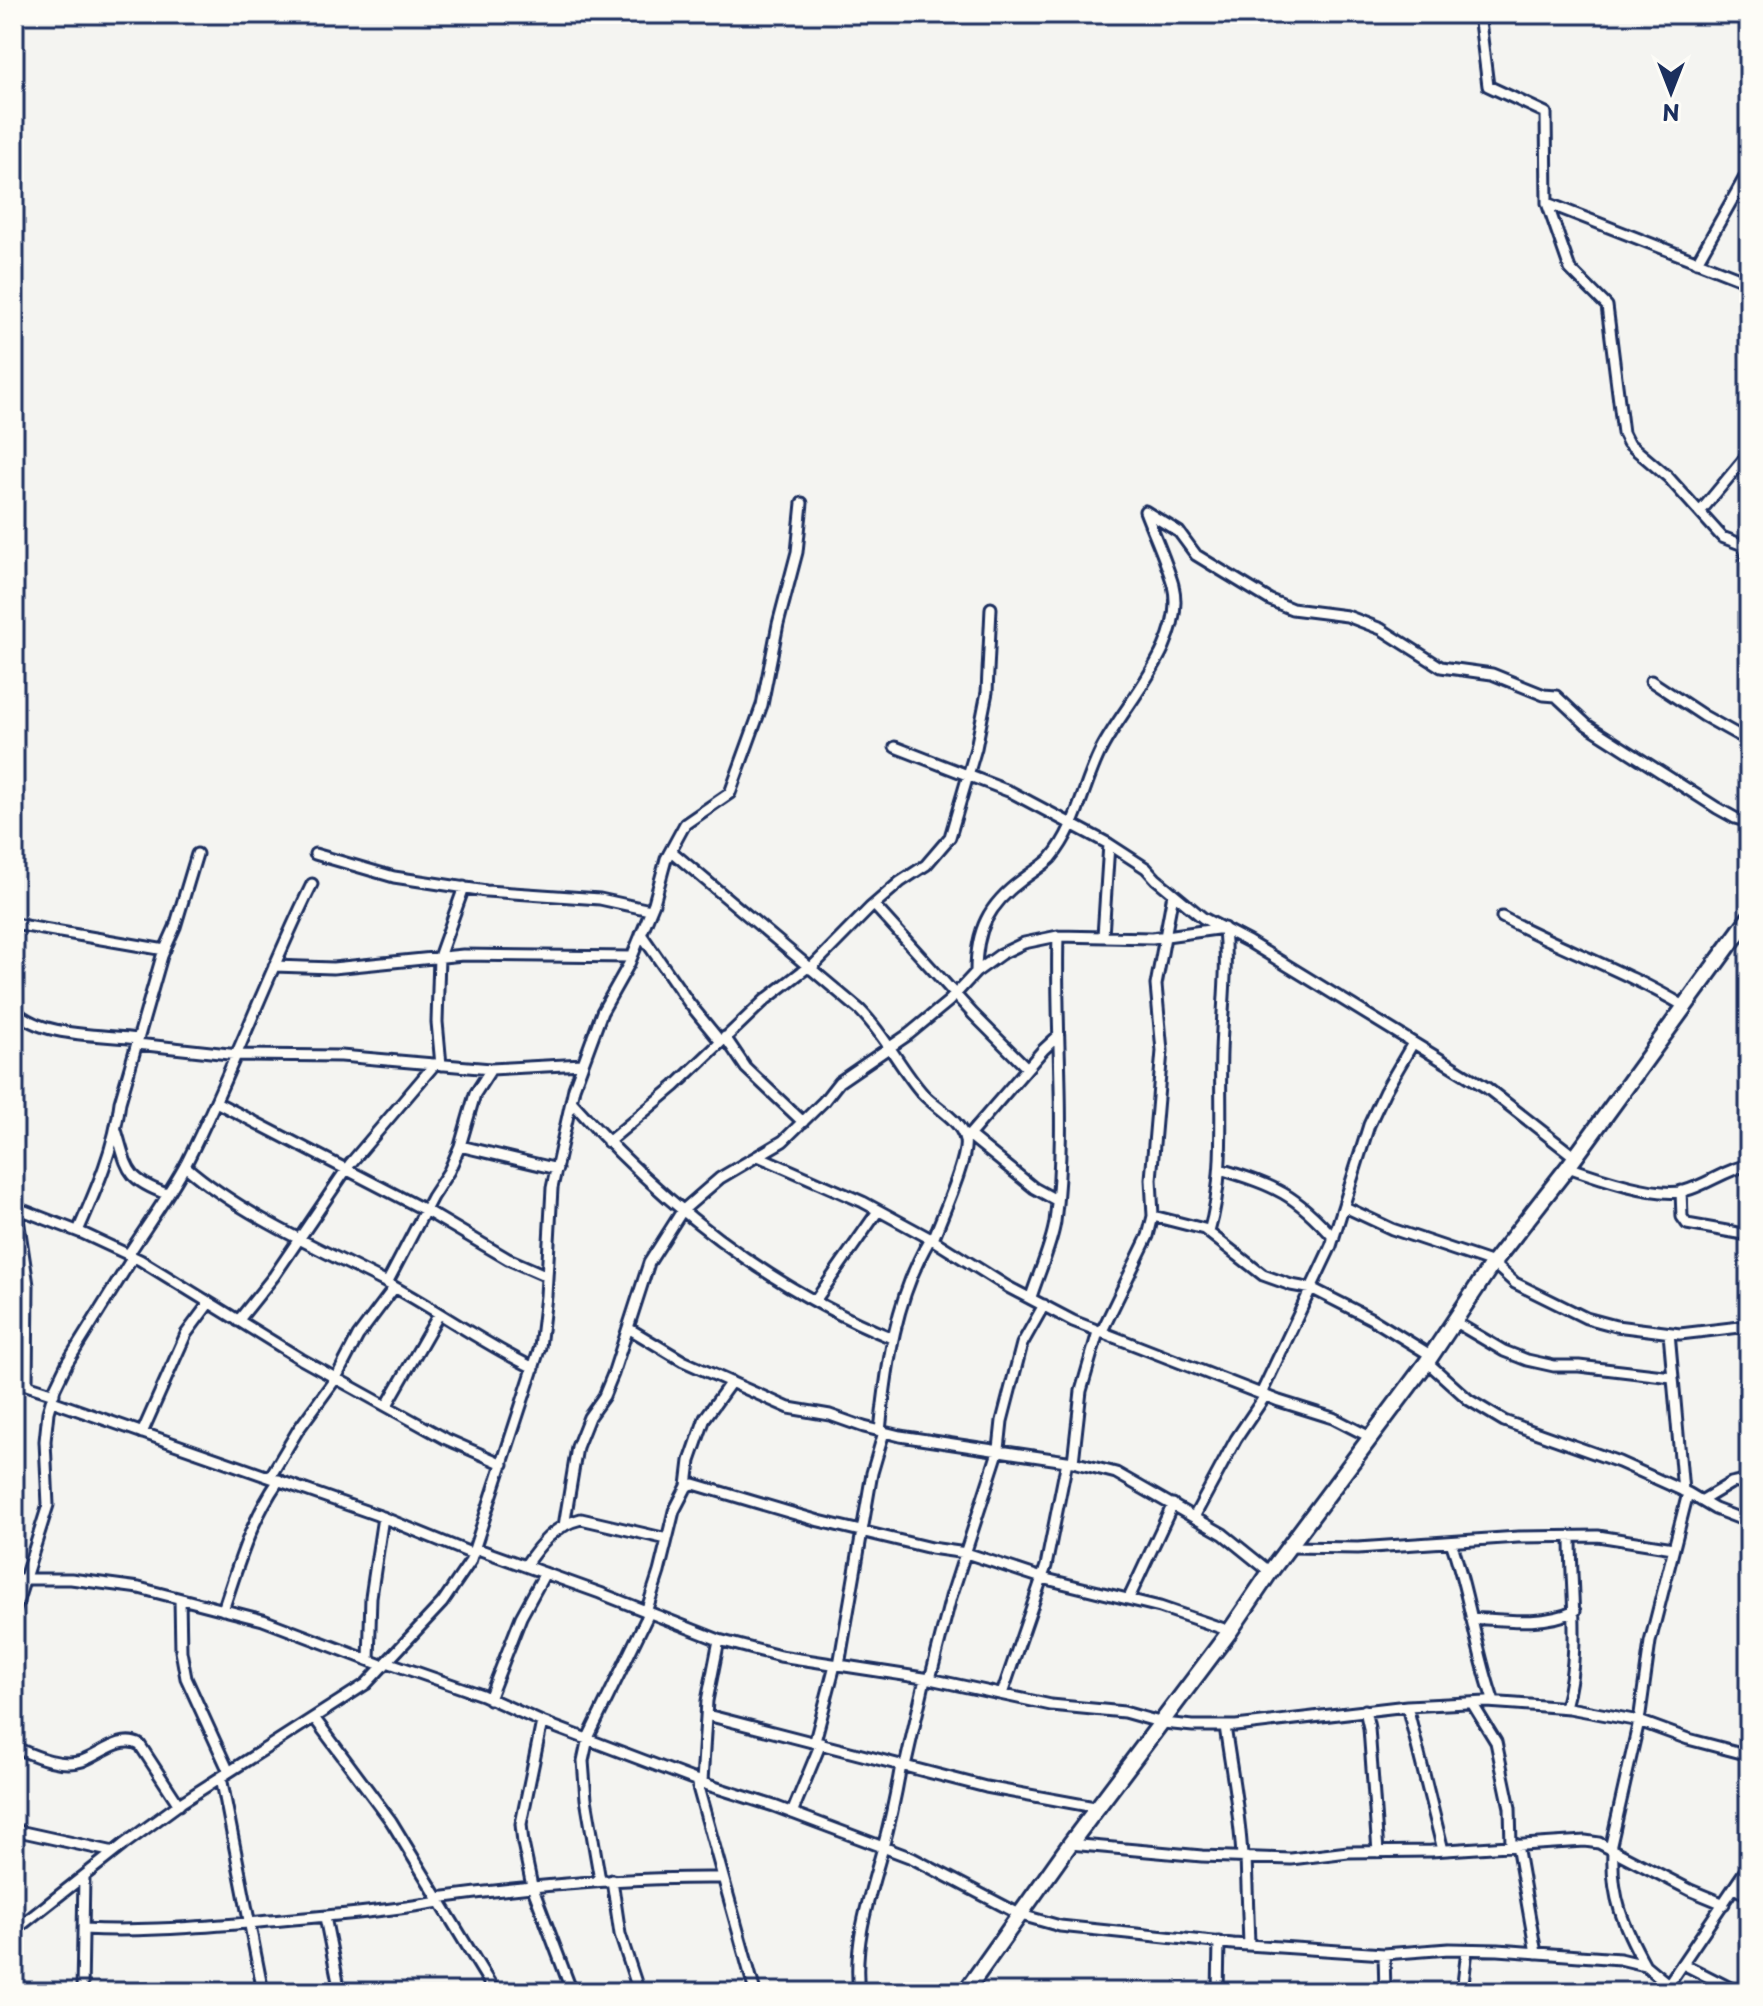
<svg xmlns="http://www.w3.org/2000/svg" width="1763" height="2006" viewBox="0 0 1763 2006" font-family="'Playpen Sans',sans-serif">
	<rect width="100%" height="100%" fill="#f4f4f1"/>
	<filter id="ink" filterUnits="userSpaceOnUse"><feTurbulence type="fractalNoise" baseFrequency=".0125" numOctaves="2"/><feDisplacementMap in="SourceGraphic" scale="16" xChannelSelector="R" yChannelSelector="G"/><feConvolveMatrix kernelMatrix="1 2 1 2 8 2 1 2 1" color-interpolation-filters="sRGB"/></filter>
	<g filter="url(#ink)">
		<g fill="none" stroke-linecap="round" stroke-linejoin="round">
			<g stroke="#1b2f5e" stroke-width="15">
				<path id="street" d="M1479,14L1488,86L1546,113L1547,203L1570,269L1607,306L1623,433L1628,443L1668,477L1722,537L1743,545L1749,565
					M1547,203L1749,282
					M1697,262L1749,170
					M1145,511L1179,532L1196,555L1270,600L1292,609L1347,616L1381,629L1441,667L1492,674L1544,695L1556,696L1587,725L1717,808L1735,818L1749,822
					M1700,512L1749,453
					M1651,681L1704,716L1749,741
					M895,747L1011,792L1109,844L1146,868L1156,879L1203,918L1249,942L1487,1088L1575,1157
					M671,851L860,1010C885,1035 900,1068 923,1094C936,1108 961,1120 965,1140C969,1158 940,1220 933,1240
					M315,854L394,877L486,891L600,899L650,910
					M874,905L973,1014L1027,1068
					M1502,917C1562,949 1626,971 1684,1006
					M14,924L165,950
					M641,934L689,1003L720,1041
					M1103,936L1109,844
					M274,966L333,968L463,955L632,957
					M810,969L870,908L900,882L926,865L950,837L976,748L987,692L991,608
					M976,972C976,930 988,905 1022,880C1031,873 1043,866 1051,858C1078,826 1083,784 1102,748C1126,702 1187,641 1173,585C1166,560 1154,535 1145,511
					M14,1010C43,1038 99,1034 138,1039
					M725,1037L746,1068L803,1122
					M137,1044L238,1055L341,1056L491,1069L583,1064
					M441,1065L437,1022L439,957L464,887
					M571,1101C660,1202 767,1287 892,1338
					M216,1102L425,1210L508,1259L547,1276
					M116,1130C128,1169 125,1179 167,1194
					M969,1135L1034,1188L1056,1200
					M965,1140L1043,1050L1058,1036
					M608,1142L675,1086L765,1000L808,967
					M460,1146L557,1169
					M758,1156L863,1202L933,1240L1008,1287L1073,1321L1279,1401L1333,1418L1372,1438
					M185,1166C240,1214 320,1249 385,1282C436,1309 482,1343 534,1368
					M1568,1167C1596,1177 1656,1198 1684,1191C1707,1185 1726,1169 1749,1165
					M1220,1169C1276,1186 1295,1194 1334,1238
					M1681,1191L1682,1217L1687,1224L1749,1235
					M14,1192L28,1285L27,1385
					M1345,1207L1392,1229L1493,1263L1515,1283L1586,1318L1616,1326L1680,1334L1749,1326
					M17,1208L82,1233L140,1260L301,1359L446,1439L503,1464
					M1153,1216L1204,1229L1263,1275L1291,1285L1313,1289L1372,1319L1432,1356
					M78,1231C96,1190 115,1147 120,1102L162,956L175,927L197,854
					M128,1255C148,1224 170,1194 187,1162C233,1071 267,975 312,884
					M387,1283L432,1197L449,1171L460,1146L475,1094L491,1069
					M1031,1297C1038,1275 1052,1244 1055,1222C1067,1126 1055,1032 1058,936
					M815,1301L878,1211
					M238,1321L274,1276L350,1164L435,1064
					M1455,1322L1504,1351L1527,1360L1554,1366H1579L1672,1377
					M14,1328L28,1306
					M628,1328L683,1361L789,1408L830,1415L864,1427L900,1436L1073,1462L1116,1473L1223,1534L1270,1572
					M1101,1333L1148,1236L1153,1216L1151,1179L1162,1051L1156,985L1173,894
					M1669,1333L1683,1491
					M1427,1362L1469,1400L1504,1421L1619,1462L1688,1493L1715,1509L1749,1522
					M14,1381L54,1394
					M1261,1394L1331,1246L1369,1125L1385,1091L1413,1043
					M52,1401L377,1515L473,1554
					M387,1405L439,1314
					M880,1431C887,1364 895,1299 930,1239
					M142,1433L186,1334L209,1303
					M1073,1462L1081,1391L1098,1332
					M270,1477L298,1430L336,1378L358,1336L394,1288
					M687,1486L690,1461L705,1418L731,1382
					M1701,1501L1731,1483L1749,1479
					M1194,1517L1236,1439L1265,1396
					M564,1526L577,1447L589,1417L604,1396L613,1374L649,1263L682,1211L720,1178L783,1141L824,1101L839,1082L909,1034L949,1001L976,972L1001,954L1024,943L1058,936L1152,938L1224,928C1228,970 1222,1010 1221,1052C1219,1112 1226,1173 1209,1232
					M1451,1542C1470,1594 1475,1650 1494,1702
					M1289,1547L1358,1548L1518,1537L1598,1536L1673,1548
					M475,1548L600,1593L719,1640L780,1656L930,1679L1051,1705L1124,1712L1163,1723L1193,1726H1236L1407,1706L1487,1702L1516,1704L1569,1708L1639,1721L1688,1739L1749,1755
					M525,1566C539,1545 555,1525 581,1519L667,1539
					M14,1579H71L139,1588L263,1620L384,1666
					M1129,1598L1173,1504
					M180,1599L181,1651L186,1678L229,1772
					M223,1610C239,1563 250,1522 279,1480
					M646,1612L659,1572L674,1511L687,1486L694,1484L819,1521L931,1548L966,1553L1042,1578L1160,1607L1230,1631
					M14,1613L48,1505L45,1441L48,1412L55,1388L67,1363L133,1257
					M1471,1618C1504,1620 1544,1626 1575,1611
					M369,1660L371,1597L383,1517
					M387,1662L482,1695L542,1722L711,1786L774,1806L912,1858L1021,1915L1060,1926L1233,1944L1384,1954L1449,1949L1498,1950L1620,1959L1645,1965L1668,1984
					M839,1665L872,1473L884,1432
					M930,1679L951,1597L999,1449L1002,1421L1022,1344L1044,1305
					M1002,1694L1046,1566L1067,1461
					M489,1699L521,1617L545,1573
					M1472,1703L1496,1742L1510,1808L1511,1845
					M1407,1706L1443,1850
					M1565,1707C1581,1652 1571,1594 1571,1537
					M1365,1710L1369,1728L1378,1852
					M707,1715L986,1787L1100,1808
					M315,1719L391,1821L495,1992
					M542,1722L521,1824L523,1843L532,1886L572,1992
					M1225,1726C1231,1770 1240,1813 1242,1857
					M815,1741L835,1665
					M14,1747C33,1755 60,1768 82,1761C100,1755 121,1734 140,1745L179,1805
					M905,1766L925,1679
					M221,1777L263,1992
					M696,1780L755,1992
					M702,1782L707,1701L719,1640
					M792,1813L821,1743
					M14,1830L114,1852
					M1070,1844L1202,1856L1291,1859L1348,1852L1431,1851L1585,1841L1599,1843L1690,1890L1724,1904
					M1517,1845L1536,1953
					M1610,1849L1639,1721L1650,1642L1688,1493
					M1613,1851C1611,1897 1623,1925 1645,1965
					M1246,1857L1249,1945
					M600,1880L586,1799L583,1761L588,1738L649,1613
					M612,1880L620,1934L639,1992
					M1734,1888L1749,1896
					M437,1898C533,1885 626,1877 723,1878
					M325,1917L340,1992
					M83,1929C140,1932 194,1927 249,1923C313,1917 376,1913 439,1902
					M14,1931L123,1845L182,1802L366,1684L442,1603L470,1562L540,1347L546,1296L552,1188L574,1088L602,1012L629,964L654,903L666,859L685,824L730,793L762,705L778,624L797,552L802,503
					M1384,1954L1385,1992
					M1683,1964L1738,1992
					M82,1992L84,1876
					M859,1992C853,1943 869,1898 882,1851C890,1823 896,1794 901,1765
					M1218,1992L1219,1942
					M1462,1992L1467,1950
					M1663,1992L1749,1865"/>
			</g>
			<g stroke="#1b2f5e" stroke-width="20">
				<path id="secondary" d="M965,1992L1070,1844L1230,1631L1270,1572L1427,1362L1493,1263L1568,1167L1749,918"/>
			</g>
			<use href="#street" stroke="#fdfcf7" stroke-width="9"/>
			<use href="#secondary" stroke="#fdfcf7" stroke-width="14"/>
		</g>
	</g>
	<rect width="1763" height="2006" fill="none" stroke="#fdfcf7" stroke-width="48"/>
	<rect x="24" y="24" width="1715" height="1958" fill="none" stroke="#1b2f5e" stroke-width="3" filter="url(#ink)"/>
	<g transform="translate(1671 92) rotate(180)" stroke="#fdfcf7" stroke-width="6" paint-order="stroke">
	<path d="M0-6L14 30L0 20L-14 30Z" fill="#1b2f5e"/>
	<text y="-12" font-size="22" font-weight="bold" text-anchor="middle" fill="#1b2f5e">N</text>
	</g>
</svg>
